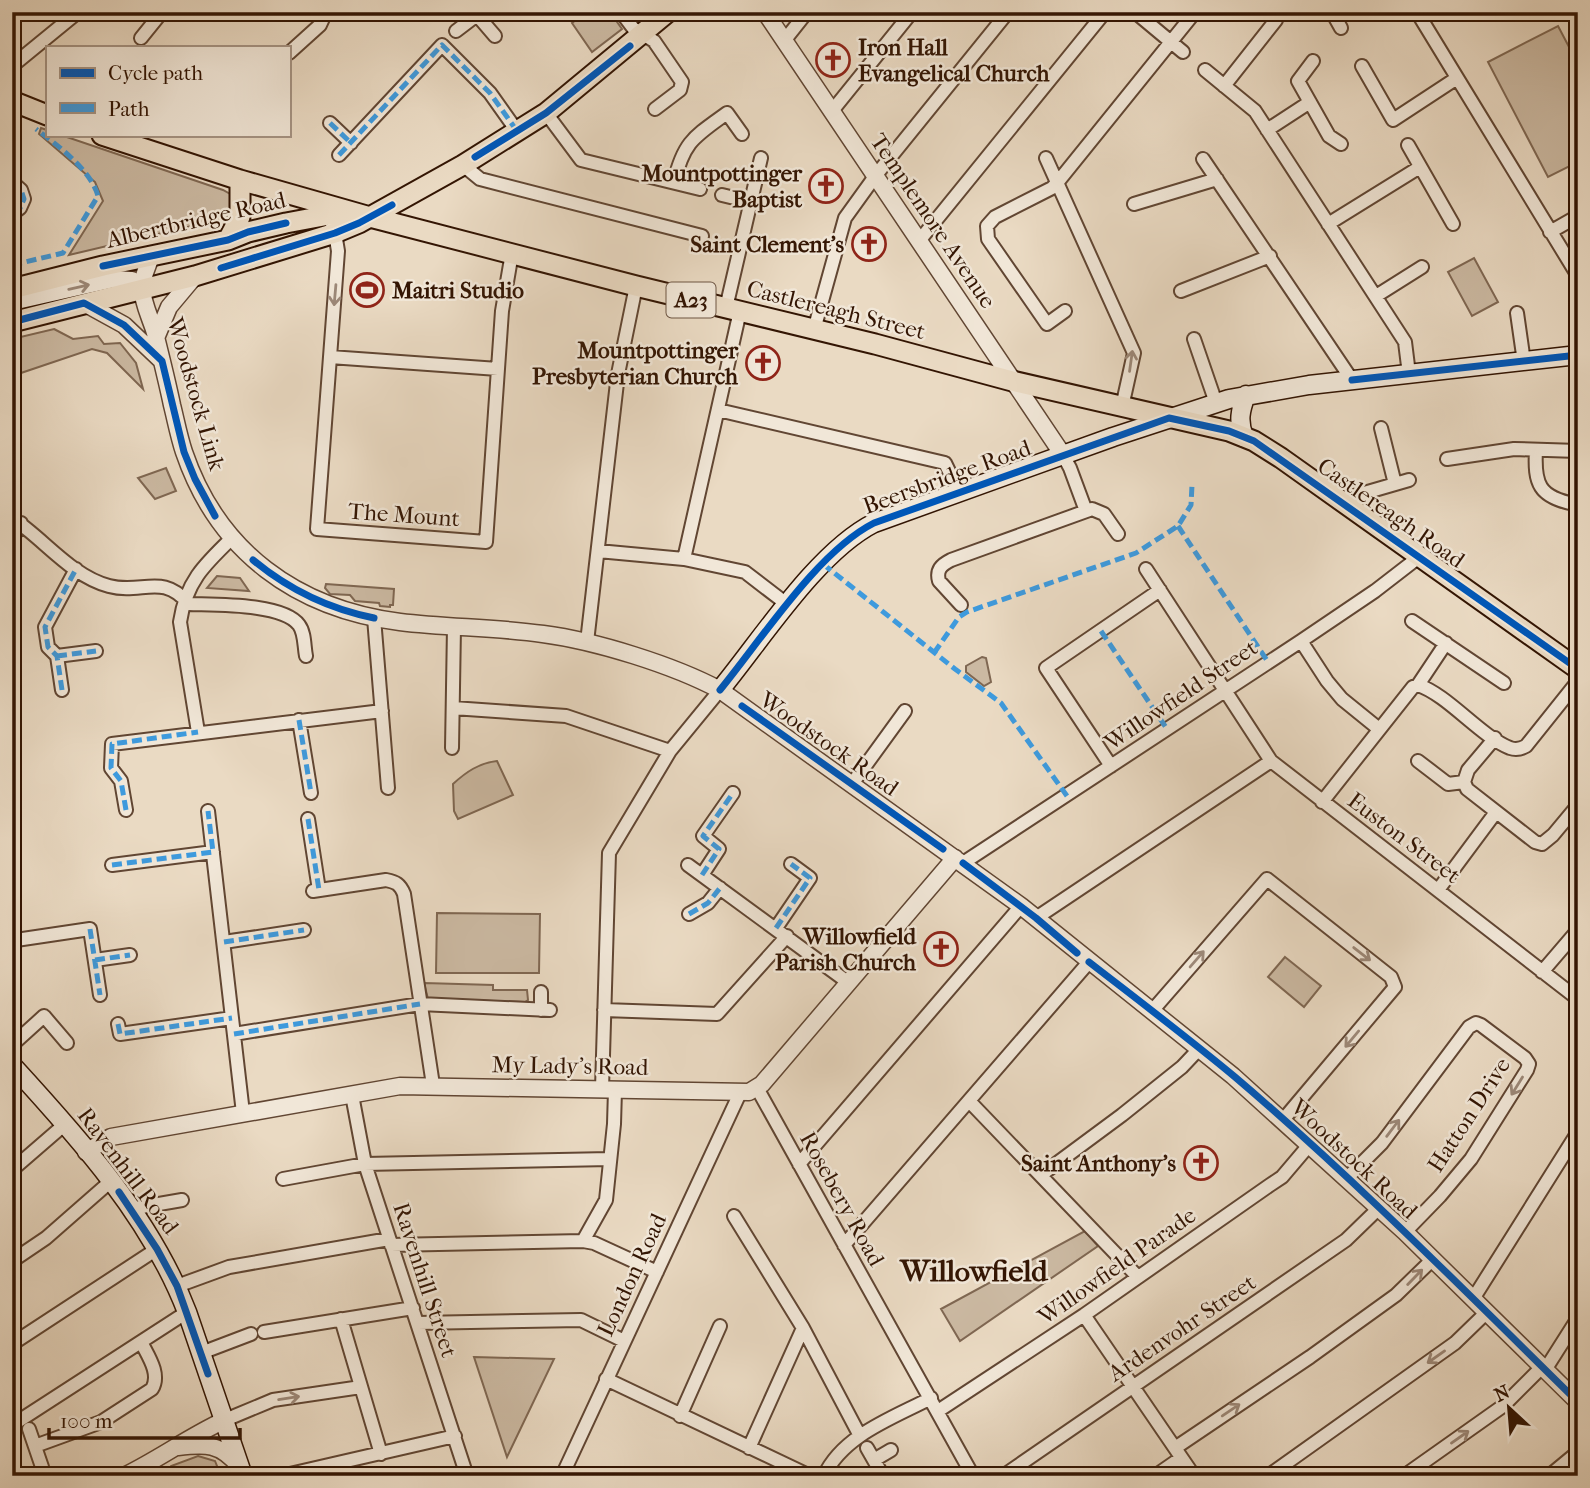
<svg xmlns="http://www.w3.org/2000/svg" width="1590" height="1488" viewBox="0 0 1590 1488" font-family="'IM FELL French Canon',serif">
	<rect width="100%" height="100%" fill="#eadac3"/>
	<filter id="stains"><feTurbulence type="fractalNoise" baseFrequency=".00286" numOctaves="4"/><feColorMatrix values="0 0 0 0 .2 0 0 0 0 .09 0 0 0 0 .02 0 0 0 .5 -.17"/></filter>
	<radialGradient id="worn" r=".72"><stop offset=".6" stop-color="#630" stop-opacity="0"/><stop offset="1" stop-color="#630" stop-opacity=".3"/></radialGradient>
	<path fill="#cbb9a2" stroke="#7f6752" stroke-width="2" d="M586,12H610L622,29L592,52L572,23Z
		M1558,26L1578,64V162L1548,177L1488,62Z
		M41,128L47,130V135H61L223,190L232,195L233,205L230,217L69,255L103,201L95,182L39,134Z
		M1474,258L1498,302L1472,316L1448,272Z
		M54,329L73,339L98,336L104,344L120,343L136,363L143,389L107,353L92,349L12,376V339Z
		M166,468L176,491L155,499L138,478Z
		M217,576L240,578L249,591L207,588Z
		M326,584L394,589L393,605H390V607L380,606L379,603L355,601L350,595L330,594L325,588Z
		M982,657L986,658L991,682L984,686L966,672V666Z
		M497,761L513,795L458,819L454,811L453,784C466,772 479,763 497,761Z
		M437,913L540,914L539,973H436Z
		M1285,957L1321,986L1304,1007L1268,977Z
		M424,983L493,985V990H527L528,1000L525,1002L428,999Z
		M1085,1231L1098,1246L960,1341L941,1309Z
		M474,1357L554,1359L507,1457Z
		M198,1456L215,1461L221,1476H163L171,1466Z"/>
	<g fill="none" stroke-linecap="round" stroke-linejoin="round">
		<g stroke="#614633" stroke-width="16">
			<path id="minor" d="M621,12L633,28L654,41L682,82L680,90L655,109
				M1135,12L1183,52
				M1332,12L1341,28
				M1417,12L1578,276
				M477,15L495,36
				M456,31L477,15V12
				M141,38L162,12
				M784,41L807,12
				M289,53L320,25L326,12
				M1313,61L1298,81L1329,136L1341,144
				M12,66L78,12
				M1362,66L1393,120L1457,78
				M1205,70L1255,111L1405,342L1409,374
				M1224,86L1276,20
				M832,111L912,12
				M546,113L581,160L700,189
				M330,123L351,143
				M1267,130L1310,102
				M1408,145L1453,224
				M339,155L442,45L490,93L517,131
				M1046,158L1134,353L1122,407
				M1203,159L1352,380
				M463,165L480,179L702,236
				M12,182L21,190L24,199L20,208L12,214
				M674,182C684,141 694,137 727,113L742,134
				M722,195L751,202
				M1134,204L1217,179
				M1328,224L1420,167
				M331,229L335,233L338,251L317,529L486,542L502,311L512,253
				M1550,232L1578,216
				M919,241L1105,12
				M1181,291L1270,256
				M1376,296L1422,267
				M726,308L761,158
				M1065,311L1047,324L988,239L987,226L995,217L1052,188L1057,183L1195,12
				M1517,313L1524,362
				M814,330L845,218L876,175L1008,12
				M1194,339L1216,403
				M330,357L498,369
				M718,410L945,463L959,492
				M1381,428L1395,484
				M1536,450C1534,484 1539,497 1574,504
				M1063,455L1070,468L1086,511
				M1447,459L1514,449L1578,451
				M1340,500L1409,480
				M12,518C44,539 71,576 109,586C142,595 162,572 189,604C215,605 283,603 299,625C305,633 304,646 306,656
				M12,539L21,523
				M598,551L684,559L745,572L788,605
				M684,559L740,311
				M1146,569L1271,761L1578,999
				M961,605L939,581C936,570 941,565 951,560L1092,509L1104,514L1118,534
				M374,618L388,788
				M1412,621L1504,683
				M1301,641L1327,681L1342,699L1379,729
				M587,642L618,374L636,286
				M57,656L96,651
				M1418,685C1448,695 1480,736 1510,748C1516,750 1521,749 1526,746L1578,681
				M62,690L57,656L48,647L45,627L76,569
				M453,708L566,716L670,751
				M299,720L311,793
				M198,732L180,622C186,582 204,565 232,538
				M1495,738L1468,770L1464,782L1467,789L1535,842L1542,844L1553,835L1578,805
				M452,748L454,627
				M1418,761L1448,784L1464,782
				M1111,766L1046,668L1160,590
				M852,784L905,711
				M1322,802L1413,687L1418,685L1446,643
				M126,810L121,781L111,768L112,744L382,711
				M208,811L243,1113
				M308,819L319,890
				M963,863L1301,641L1375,591L1419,557
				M112,865L213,852
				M688,865L849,983
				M702,875L719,849L703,836L733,793
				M1438,890L1496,812
				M313,891L386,880C396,882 400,884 404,894L433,1085
				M689,914L708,903L720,888
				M1036,918L1271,761
				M776,928L810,878L791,864
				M224,942L304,930
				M12,944L16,940L90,929L100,995
				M95,960L130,955
				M1542,972L1578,930
				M541,1010V992
				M604,1010L717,1014L787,936
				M1152,1011L1267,879L1391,977L1395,987L1283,1120
				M118,1024L120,1034L232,1018
				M234,1034L420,1004L550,1010
				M12,1045L44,1016L67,1043
				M757,1088L973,1476
				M602,1089L609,853L670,751L720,690
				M352,1095L365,1164L467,1476
				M970,1102L1138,1277
				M799,1164L1021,906
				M12,1170L64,1125
				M1041,1175L1122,1115L1182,1067L1199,1049
				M1347,1178L1382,1143L1469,1027L1476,1023L1481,1025L1525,1058L1529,1064L1527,1070L1471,1159L1440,1196L1405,1232
				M283,1179L365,1164L610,1159
				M130,1209L182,1200
				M734,1216L803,1328L860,1436
				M583,1241L606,1200L614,1124L615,1090
				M391,1245L583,1241L594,1243L657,1272
				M844,1245L1089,962
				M12,1261L46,1238L111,1181
				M177,1286L229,1267L389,1239
				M1473,1299L1578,1132
				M1084,1315L1194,1476
				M341,1319L381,1454
				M418,1323L581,1320L624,1341
				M264,1332L413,1308
				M12,1344L157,1249
				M201,1353L251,1334
				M1545,1370L1578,1318
				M606,1379L810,1476
				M938,1411L1084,1315L1270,1185L1282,1177L1310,1144
				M680,1416L720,1326
				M225,1420L273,1400L361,1387
				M14,1424L187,1312
				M29,1429L42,1467
				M35,1446L101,1422L152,1389C161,1374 148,1356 141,1342
				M749,1448L803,1328
				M867,1448L883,1476
				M1175,1448L1310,1357L1396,1295L1433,1259
				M874,1460L891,1450
				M281,1476L455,1436
				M562,1476L740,1093
				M824,1476C843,1435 893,1418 931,1398
				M1003,1476L1346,1240L1379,1208
				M1155,1476L1181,1458
				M1268,1476L1455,1343L1487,1312
				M1404,1476L1503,1406L1542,1367
				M1549,1476L1578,1452"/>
		</g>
		<g stroke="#614633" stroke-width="19">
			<path id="tertiary" d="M765,12L1063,455
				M151,256C148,266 142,277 142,287C142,302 151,319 155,333C161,357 167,381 172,405C176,421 179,437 184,452C218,552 297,609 400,622C448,628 496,627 543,634C596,641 673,665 720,690L1021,906L1233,1076L1405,1232L1578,1402
				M12,302L114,279L132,280L142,290
				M84,303L124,325L162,361
				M156,338L169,307L195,276
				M86,1152L111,1137L400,1086L749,1092L762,1084L955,858
				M178,1447C206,1444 220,1443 239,1466
				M124,1476C159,1459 190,1436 225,1420"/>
		</g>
		<g stroke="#331503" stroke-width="21">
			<path id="secondary" d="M1244,437C1238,421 1240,411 1246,395
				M720,690C762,639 817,552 874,523L1113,437L1229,399L1309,385L1578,355
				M12,1065C79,1138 151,1218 187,1312L243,1476"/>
		</g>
		<g stroke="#331503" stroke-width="23">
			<path id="primary" d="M12,101L47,115
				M102,135L240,180L370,217L636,286L875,344L1012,381L1229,431L1254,441L1281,458L1578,669
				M228,240L240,217V180
				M12,289L103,266L228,240L248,232L286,223L345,212
				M12,322L195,276L335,233L359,223L463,165L546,113L668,12"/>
		</g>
		<use href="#minor" stroke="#f1e7d8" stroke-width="12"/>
		<use href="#tertiary" stroke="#f1e7d8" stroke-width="16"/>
		<use href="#secondary" stroke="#f1e7d8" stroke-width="18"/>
		<use href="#primary" stroke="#eadac3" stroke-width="19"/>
		<path stroke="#3e9add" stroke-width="5" stroke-dasharray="10 5" stroke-linecap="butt" d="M330,123L351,143
			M339,155L442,45L490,93L517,131
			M12,182L21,190L24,199L20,208L12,214
			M12,265L63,253L98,196C91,170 57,145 36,129
			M1178,526L1268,662
			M823,564L955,669L1001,703L1067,796
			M1101,631L1167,729
			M934,653L959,617L967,612L1136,553L1178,526L1191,505L1192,485
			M57,656L96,651
			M62,690L57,656L48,647L45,627L76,569
			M299,720L311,793
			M126,810L121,781L111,768L112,744L198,732
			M308,819L319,890
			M112,865L213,852L208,811
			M702,875L719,849L703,836L733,793
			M689,914L708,903L720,888
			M776,928L810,878L791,864
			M90,929L100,995
			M224,942L304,930
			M95,960L130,955
			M118,1024L120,1034L232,1018
			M234,1034L420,1004"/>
		<g stroke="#f1e7d8" stroke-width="11">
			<path id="cycleway" d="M475,157L546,113L630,46
				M103,266L228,240L248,232L286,223
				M221,268L335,233L359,223L392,205
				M12,322L84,303L124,325L162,361L184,452L195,479L215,516
				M1352,380L1578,355
				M253,560C288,589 329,609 374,618
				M720,690C762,639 817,552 874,523L1169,418L1229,431L1254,441L1578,669
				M742,706L943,849
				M963,863L1036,918L1077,953
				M1089,962C1138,1000 1187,1037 1235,1077C1355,1179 1466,1292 1578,1402
				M119,1192L157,1249L177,1286L208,1374"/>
		</g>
		<use href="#cycleway" stroke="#0057b8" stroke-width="7"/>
	</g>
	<defs><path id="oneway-shaft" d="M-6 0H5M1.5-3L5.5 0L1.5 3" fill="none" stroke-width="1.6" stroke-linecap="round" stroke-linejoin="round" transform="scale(1.75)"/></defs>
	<g stroke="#9c8878">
		<use href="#oneway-shaft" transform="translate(79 287) rotate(-13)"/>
		<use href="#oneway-shaft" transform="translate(335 295) rotate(95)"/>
		<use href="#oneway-shaft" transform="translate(1131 361) rotate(-82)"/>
		<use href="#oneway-shaft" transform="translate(1362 954) rotate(38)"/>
		<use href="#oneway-shaft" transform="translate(1197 959) rotate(-49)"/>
		<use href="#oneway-shaft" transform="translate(1352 1039) rotate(130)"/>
		<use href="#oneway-shaft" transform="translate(1517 1086) rotate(122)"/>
		<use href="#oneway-shaft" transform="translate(1393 1128) rotate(-53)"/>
		<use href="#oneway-shaft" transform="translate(1415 1277) rotate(-46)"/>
		<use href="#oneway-shaft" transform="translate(1436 1357) rotate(145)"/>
		<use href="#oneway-shaft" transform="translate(289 1398) rotate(-9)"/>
		<use href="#oneway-shaft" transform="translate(1231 1410) rotate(-34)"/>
		<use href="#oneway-shaft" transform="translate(1460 1437) rotate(-35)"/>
	</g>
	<defs>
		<g id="church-ring" transform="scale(1.75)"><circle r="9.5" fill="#f1e7d8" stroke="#8f2418" stroke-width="1.5"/><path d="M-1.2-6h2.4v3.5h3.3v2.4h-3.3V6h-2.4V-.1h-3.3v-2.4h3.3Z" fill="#8f2418"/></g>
		<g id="stadium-ring" transform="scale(1.75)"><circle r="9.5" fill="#f1e7d8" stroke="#8f2418" stroke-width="1.5"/><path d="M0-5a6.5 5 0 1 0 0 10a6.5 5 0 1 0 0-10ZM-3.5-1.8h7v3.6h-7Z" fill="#8f2418"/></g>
	</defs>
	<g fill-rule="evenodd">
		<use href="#church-ring" x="833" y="60"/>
		<use href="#church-ring" x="826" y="186"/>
		<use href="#church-ring" x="869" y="244"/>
		<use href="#stadium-ring" x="367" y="290"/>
		<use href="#church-ring" x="763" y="363"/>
		<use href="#church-ring" x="941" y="949"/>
		<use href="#church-ring" x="1201" y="1163"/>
	</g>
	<g text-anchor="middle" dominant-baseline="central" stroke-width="5" stroke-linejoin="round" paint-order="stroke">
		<rect fill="#f1e7d8" stroke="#6c5443" stroke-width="2" x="666.5" y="282.5" width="49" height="35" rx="5"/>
		<g font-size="21" font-weight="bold" fill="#331503">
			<text x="691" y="300">A23</text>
		</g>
		<g font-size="23" font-weight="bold" fill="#331503" stroke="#f1e7d8" text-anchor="end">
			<text x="858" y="47" text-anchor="start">Iron Hall<tspan x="858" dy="26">Evangelical Church</tspan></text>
			<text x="802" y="173">Mountpottinger<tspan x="802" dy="26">Baptist</tspan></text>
			<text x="844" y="244">Saint Clement's</text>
			<text x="392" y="290" text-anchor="start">Maitri Studio</text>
			<text x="738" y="350">Mountpottinger<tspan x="738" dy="26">Presbyterian Church</tspan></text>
			<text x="916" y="936">Willowfield<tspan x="916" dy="26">Parish Church</tspan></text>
			<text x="1176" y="1163">Saint Anthony's</text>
		</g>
		<g font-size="23" fill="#331503" stroke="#f1e7d8">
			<text transform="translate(196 220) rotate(-13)">Albertbridge Road</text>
			<text transform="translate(933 221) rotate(56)">Templemore Avenue</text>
			<text transform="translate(836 310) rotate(14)">Castlereagh Street</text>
			<text transform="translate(196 394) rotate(74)">Woodstock Link</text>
			<text transform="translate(947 477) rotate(-20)">Beersbridge Road</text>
			<text transform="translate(1391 513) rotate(35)">Castlereagh Road</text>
			<text transform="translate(404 515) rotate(4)">The Mount</text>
			<text transform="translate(1181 695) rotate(-34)">Willowfield Street</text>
			<text transform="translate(829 744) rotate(35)">Woodstock Road</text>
			<text transform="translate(1404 838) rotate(37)">Euston Street</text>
			<text transform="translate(570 1066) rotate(1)">My Lady's Road</text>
			<text transform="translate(1469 1115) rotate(-57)">Hatton Drive</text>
			<text transform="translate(1354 1159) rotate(43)">Woodstock Road</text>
			<text transform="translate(128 1171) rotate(53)">Ravenhill Road</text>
			<text transform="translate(842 1199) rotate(61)">Rosebery Road</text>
			<text transform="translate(1117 1266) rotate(-35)">Willowfield Parade</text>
			<text transform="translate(632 1275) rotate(-65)">London Road</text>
			<text transform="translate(425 1280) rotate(72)">Ravenhill Street</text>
			<text transform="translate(1182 1328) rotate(-34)">Ardenvohr Street</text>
		</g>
		<g font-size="30" font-weight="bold" fill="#331503" stroke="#f1e7d8">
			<text x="974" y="1271">Willowfield</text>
		</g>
	</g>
	<rect width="1590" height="1488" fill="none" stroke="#eadac3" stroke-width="42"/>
	<rect x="14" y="14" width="1562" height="1460" fill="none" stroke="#331503" stroke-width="3.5"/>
	<rect x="21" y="21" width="1548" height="1446" fill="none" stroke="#331503" stroke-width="2"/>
	<rect x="46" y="46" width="245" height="91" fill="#f1e7d8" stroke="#a59383" stroke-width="2"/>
	<rect x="60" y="68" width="35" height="10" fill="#0057b8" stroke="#a59383" stroke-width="2"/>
	<text x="108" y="80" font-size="21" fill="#331503">Cycle path</text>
	<rect x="60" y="103" width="35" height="10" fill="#3e9add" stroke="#a59383" stroke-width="2"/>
	<text x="108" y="116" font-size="21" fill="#331503">Path</text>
	<g transform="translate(1509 1408) rotate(334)" stroke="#f1e7d8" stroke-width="5" paint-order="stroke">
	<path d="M0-5L12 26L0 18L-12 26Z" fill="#331503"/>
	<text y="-10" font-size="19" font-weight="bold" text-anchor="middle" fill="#331503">N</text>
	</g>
	<path d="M49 1428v10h191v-10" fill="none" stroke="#331503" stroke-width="3.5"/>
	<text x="60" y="1428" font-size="21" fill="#331503" stroke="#f1e7d8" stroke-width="5" paint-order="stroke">100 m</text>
	<rect width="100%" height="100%" filter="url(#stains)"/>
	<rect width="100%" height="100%" fill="url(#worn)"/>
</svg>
